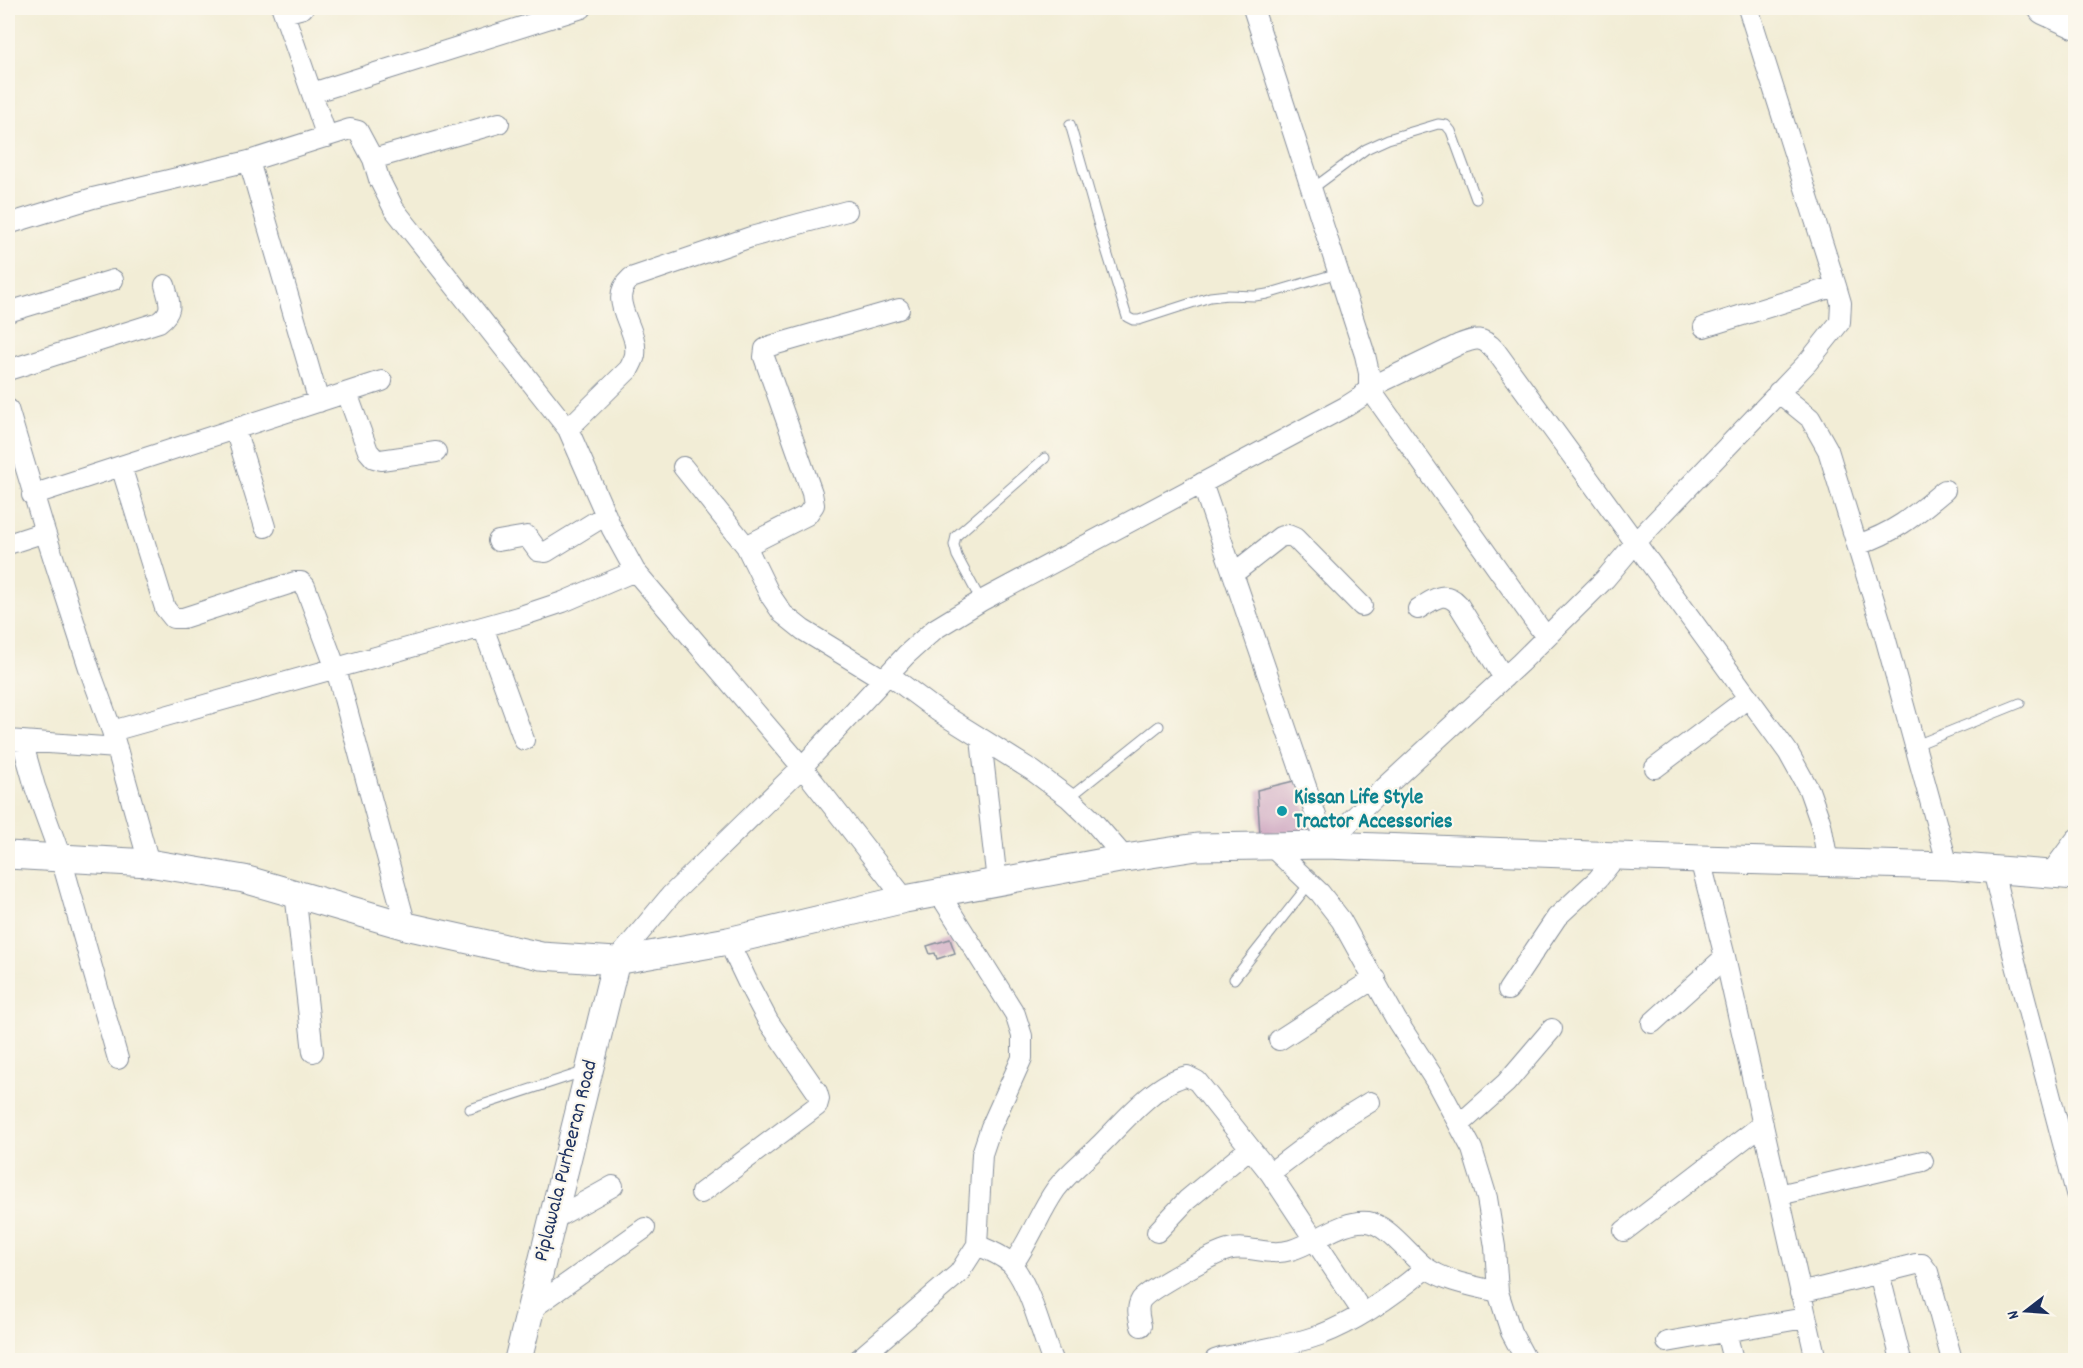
<svg xmlns="http://www.w3.org/2000/svg" width="2083" height="1368" viewBox="0 0 2083 1368" font-family="Dekko,sans-serif">
	<rect width="100%" height="100%" fill="#fbf7ec"/>
	<filter id="ink" filterUnits="userSpaceOnUse"><feTurbulence type="fractalNoise" baseFrequency=".0167" numOctaves="2"/><feDisplacementMap in="SourceGraphic" scale="12" xChannelSelector="R" yChannelSelector="G"/><feConvolveMatrix kernelMatrix="1 2 1 2 8 2 1 2 1" color-interpolation-filters="sRGB"/></filter>
	<filter id="wash" filterUnits="userSpaceOnUse"><feTurbulence type="fractalNoise" baseFrequency=".008" numOctaves="4" result="noise"/><feDisplacementMap in="SourceGraphic" scale="24" xChannelSelector="R" yChannelSelector="G"/><feGaussianBlur stdDeviation="1.35" result="paint"/><feColorMatrix in="noise" values="0 0 0 0 0 0 0 0 0 0 0 0 0 0 0 0 0 1.4 0 .05"/><feComposite in="paint" operator="in"/></filter>
	<g filter="url(#wash)">
		<rect width="100%" height="100%" fill="#f2edd6"/>
		<g id="blocks">
			<path fill="#cba1be" d="M1298,780L1312,832L1260,834L1257,790Z
				M950,939L955,953L937,959L935,953L930,954L927,946Z"/>
		</g>
	</g>
	<g filter="url(#ink)">
		<use href="#blocks" fill-opacity="0" stroke="#868e9a" stroke-width="1.5"/>
		<g fill="none" stroke-linecap="round" stroke-linejoin="round">
			<g stroke="#868e9a" stroke-width="11">
				<path id="lane" d="M1070,124L1101,233L1127,317L1133,320H1139L1210,297L1228,295L1255,296L1267,294L1338,273
					M1312,189L1366,149L1388,139L1438,124L1446,125L1451,131L1476,199
					M981,601L957,556L954,545L956,536L1045,458
					M1916,745L2020,703
					M1069,798L1159,726
					M1234,979L1310,883
					M470,1109L586,1071"/>
			</g>
			<g stroke="#868e9a" stroke-width="22">
				<path id="street" d="M282,8L327,137
					M1253,8L1365,355L1369,373V388L1546,637
					M284,13L303,8
					M312,93L582,8
					M373,159L499,123
					M249,161L319,402
					M8,224L93,198L249,161L350,129L358,131L373,159L379,179L394,209L568,429L612,529L635,571L802,767L905,899
					M8,312L113,280
					M1704,327L1836,286
					M8,370L159,322C175,310 169,302 165,285
					M1778,392L1810,418L1828,450L1884,633L1948,866
					M347,393L368,451L374,458L381,460L436,452
					M8,409L45,532L90,671L112,731L149,863
					M235,429L265,527
					M568,429L629,369C631,365 634,360 635,355C639,327 605,301 631,278L751,237L847,211
					M121,466L165,608L173,618H183L295,582H301L305,586L336,669L406,926
					M683,467L746,546L770,595L783,614L803,630L883,679
					M1202,483L1326,845L1381,791L1520,663L1605,579L1636,542L1808,362L1840,322L1841,303L1836,286L1748,8
					M32,495L382,381
					M498,541L527,536L538,551L546,552L606,515
					M8,544L45,532
					M1857,545C1896,532 1914,516 1945,490
					M746,546L807,515L814,505L812,493L764,357L765,349L770,346L899,309
					M1233,574L1280,537L1288,535L1295,538L1362,606
					M1418,609C1433,600 1444,589 1458,604L1504,678
					M483,627L524,740
					M888,674L939,712L1033,771L1069,798L1091,819L1125,858
					M112,731L518,617L563,602L635,571
					M981,739L997,882
					M8,740L117,748
					M22,741L35,787L61,858L118,1059
					M1655,768L1748,698
					M1270,845L1320,893L1341,920L1397,1021L1435,1080L1472,1149L1487,1198L1495,1247L1498,1292
					M1700,859L1725,957L1816,1360
					M1993,870L2011,946L2076,1193
					M2050,874L2076,839
					M295,892L313,1052
					M616,961L671,895L802,767L906,655L935,629L981,601L1347,406L1361,397L1369,388L1460,344C1476,338 1482,336 1495,350L1788,752L1809,790L1821,824L1828,862
					M1508,990L1557,917L1598,879L1617,855
					M1652,1023L1725,957
					M1279,1040L1375,978
					M1459,1125L1506,1083L1552,1029
					M1270,1173L1336,1123L1370,1102
					M701,1193L817,1106L819,1099L817,1092L768,1021L749,985L728,941
					M1779,1195L1923,1161
					M552,1220L613,1186
					M1624,1231L1763,1124
					M1157,1232L1187,1200L1250,1148
					M977,1245C988,1250 1005,1256 1013,1266C1031,1289 1041,1333 1052,1360
					M1012,1265C1030,1241 1039,1213 1056,1189C1068,1173 1084,1161 1098,1147C1121,1125 1155,1082 1187,1076L1197,1081L1270,1173L1363,1313
					M1879,1273L1901,1360
					M1800,1293L1916,1264H1922L1928,1272L1952,1360
					M530,1310L645,1228
					M1141,1326C1139,1317 1136,1308 1141,1300C1149,1289 1215,1253 1228,1250C1249,1244 1267,1257 1291,1250C1316,1243 1342,1219 1368,1222C1388,1225 1409,1255 1425,1267C1446,1282 1474,1286 1498,1292L1511,1332L1526,1360
					M1726,1332L1733,1360
					M1667,1342L1805,1318
					M858,1360L959,1273L977,1245L982,1154L991,1127L1022,1058V1036L1015,1014L939,893
					M1215,1360L1224,1357C1256,1350 1289,1346 1320,1335C1359,1320 1394,1295 1426,1268"/>
			</g>
			<g stroke="#868e9a" stroke-width="29">
				<path id="secondary" d="M8,855L149,863L244,879L406,926L541,956L616,961L728,941L905,899L1125,858L1197,847L1326,845L1700,859L1948,866L2076,876
					M518,1360L616,961"/>
			</g>
			<g stroke="#868e9a" stroke-width="35">
				<path id="highway" d="M2045,8L2076,22"/>
			</g>
			<use href="#lane" stroke="#fff" stroke-width="9"/>
			<use href="#street" stroke="#fff" stroke-width="20"/>
			<use href="#secondary" stroke="#fff" stroke-width="27"/>
			<use href="#highway" stroke="#fff" stroke-width="33"/>
		</g>
	</g>
	<circle fill="#0f9aa8" stroke="#fbf7ec" stroke-width="2" cx="1282" cy="811" r="6"/>
	<g text-anchor="middle" dominant-baseline="central" stroke-width="4.5" stroke-linejoin="round" paint-order="stroke">
		<g font-size="21" font-weight="bold" fill="#0d838f" stroke="#fbf7ec" text-anchor="start">
			<text x="1294" y="799">Kissan Life Style<tspan x="1294" dy="24">Tractor Accessories</tspan></text>
		</g>
		<g font-size="21" fill="#1b2f5e" stroke="#fbf7ec">
			<text transform="translate(567 1161) rotate(-76)">Piplawala Purheeran Road</text>
		</g>
	</g>
	<rect width="2083" height="1368" fill="none" stroke="#fbf7ec" stroke-width="30"/>
	<g transform="translate(2026 1311) rotate(253)" stroke="#fbf7ec" stroke-width="4.5" paint-order="stroke">
	<path d="M0-4.5L10 22L0 15L-10 22Z" fill="#1b2f5e"/>
	<text y="-9" font-size="16" font-weight="bold" text-anchor="middle" fill="#1b2f5e">N</text>
	</g>
</svg>
